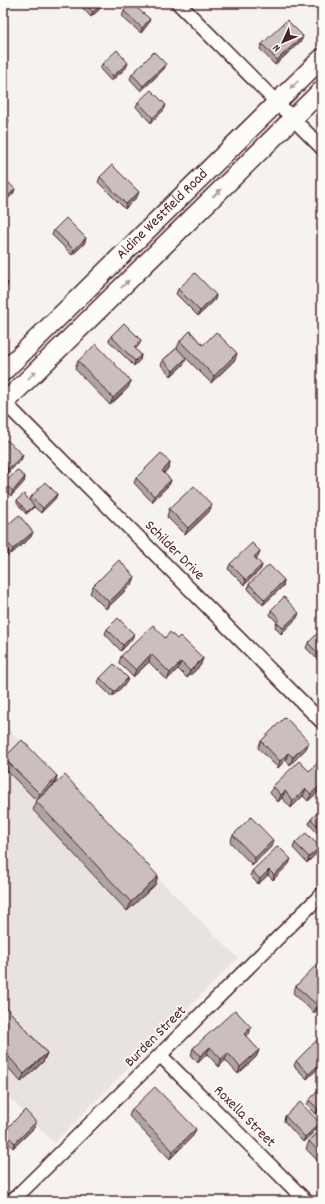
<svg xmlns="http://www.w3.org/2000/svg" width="325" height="1204" viewBox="0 0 325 1204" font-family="Dekko,sans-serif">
	<rect width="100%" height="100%" fill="#f6f3ef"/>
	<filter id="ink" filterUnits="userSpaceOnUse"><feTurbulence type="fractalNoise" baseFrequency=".025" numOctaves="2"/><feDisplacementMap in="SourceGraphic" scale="8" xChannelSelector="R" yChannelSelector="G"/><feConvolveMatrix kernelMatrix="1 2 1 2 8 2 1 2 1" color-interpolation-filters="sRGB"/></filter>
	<g filter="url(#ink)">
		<path fill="#e9e3e0" d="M3,724L238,958L54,1143L3,1091Z"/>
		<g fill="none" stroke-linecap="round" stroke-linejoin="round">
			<g stroke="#4a1f2b" stroke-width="16">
				<path id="minor" d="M178,3L322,148
					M3,401L322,722
					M160,1055L306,1201
					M12,1201L160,1055L322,894"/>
			</g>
			<g stroke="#4a1f2b" stroke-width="21">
				<g id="secondary">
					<path id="s1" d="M3,372L322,58"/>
					<path d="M3,404L322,90"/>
				</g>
			</g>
			<use href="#minor" stroke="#fdfcf7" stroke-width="13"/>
			<use href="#secondary" stroke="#fdfcf7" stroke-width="18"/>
		</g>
		<path fill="#afa4a3" stroke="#4a1f2b" d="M80,3H106L91,17L80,5Z
			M124,11L148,24L141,33L122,17Z
			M303,36L301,41L275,65L260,49L262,44Z
			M102,64L126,68L111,81L100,69Z
			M166,64L164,69L141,91L130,79L132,74Z
			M138,102L164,110L151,123L136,107Z
			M3,177L15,189L13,194L3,204Z
			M100,177L137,197L125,209L98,182Z
			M54,230L86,238L84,244L72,255L52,235Z
			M178,289L215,300L198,316L176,294Z
			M111,336L141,340L139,345L135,349L141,355L140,360L134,366L109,341Z
			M180,341L203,345L235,360L211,383L184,356L186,358L184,364L171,376L161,365L163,360L177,348Z
			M78,361L128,388L110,405L75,369Z
			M3,444L23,455L21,460L7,474L3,470Z
			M170,463L169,468L164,473L171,480L169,485L152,502L134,483L136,478Z
			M25,477L24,482L11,496L3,489L4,484Z
			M57,494L55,499L41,513L34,507L33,508L26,514L17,503V500H29L31,497Z
			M169,509L209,512L185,535L167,517Z
			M3,529L31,537L11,554L9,552L8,556L3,561Z
			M258,557L256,559L262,565L260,570L244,585L228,569L230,564Z
			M135,577L132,584L106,609L90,593L93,586Z
			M284,580L283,586L263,605L248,589L249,584Z
			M271,610L297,618L281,634L275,627L277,622L270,615Z
			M107,629L132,639L121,651L105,634Z
			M322,629V664L306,648L308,643Z
			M177,639L203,658L200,666L187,678L178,669L167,680L149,662L133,677L119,663L121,656Z
			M100,678H128L126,683L112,697L98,683Z
			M261,741L306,749L290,765L286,760L278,768L258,748Z
			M4,758L57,776L55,783L155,885L127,911L33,810L37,801L3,767V760Z
			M309,771L322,788L308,801L303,796L291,808L282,798L278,802L270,793L273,786Z
			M322,815V838L309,824L311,819Z
			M233,835L271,847L252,865L230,842Z
			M295,843L320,847L318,852L307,863L293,848Z
			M289,864L273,880L268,875L258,884L250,876L252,871Z
			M322,965V1004L314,1013L293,993L296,986Z
			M3,1004L47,1053L43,1062L21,1082L3,1062Z
			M251,1027L249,1034L246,1037L259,1050L256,1057L238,1074L225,1060L219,1067L207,1054L198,1063L191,1056L193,1048Z
			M322,1044L307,1079L294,1066L296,1061Z
			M309,1100L322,1108L316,1114L307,1105Z
			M132,1109L193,1136L170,1159L129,1116Z
			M285,1116L318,1128L303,1142L284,1121Z
			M35,1127L13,1148L3,1138V1132Z
			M322,1129V1165L306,1149L309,1141Z"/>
		<path fill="#8e8685" stroke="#4a1f2b" d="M103,3H106L91,17L93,12Z
			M150,19L148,24L141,33L142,28Z
			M303,36L301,41L275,65L277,60Z
			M128,63L126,68L111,81L113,76Z
			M166,64L164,69L141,91L143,86Z
			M166,105L164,110L151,123L153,118Z
			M9,120L6,128L3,131V126Z
			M15,189L13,194L3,204L5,199Z
			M139,192L137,197L125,209L126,204Z
			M86,238L84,244L72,255L74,250Z
			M8,283L5,291L3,293V288Z
			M216,295L215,300L198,316L200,311Z
			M141,340L139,345L132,353L134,347Z
			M237,353L235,360L211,383L214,376Z
			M141,355L140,360L134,366L135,361Z
			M186,358L184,364L171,376L173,371Z
			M131,381L128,388L110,405L113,398Z
			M23,455L21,460L7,474L8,469Z
			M170,463L169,468L160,476L162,471Z
			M25,477L24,482L11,496L13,491Z
			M171,480L169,485L152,502L154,496Z
			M57,494L55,499L41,513L43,508Z
			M6,496L3,503V499Z
			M212,505L209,512L185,535L188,528Z
			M34,506L33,508L26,514L27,512Z
			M33,532L31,537L11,554L13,549Z
			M9,551L8,556L3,561V557Z
			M260,551L258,557L252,562L254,557Z
			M262,565L260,570L244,585L246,580Z
			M135,577L132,584L106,609L109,602Z
			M284,580L283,586L263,605L265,600Z
			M299,613L297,618L281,634L283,628Z
			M134,634L132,639L121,651L123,645Z
			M151,654L149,662L133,677L136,670Z
			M203,658L200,666L187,678L190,671Z
			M181,662L178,669L167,680L170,673Z
			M128,678L126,683L112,697L114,692Z
			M309,742L306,749L290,765L293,757Z
			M288,753L286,760L278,768L280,761Z
			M57,776L55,783L37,801L40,794Z
			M322,783V788L308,801L311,794Z
			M306,789L303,796L291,808L293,800Z
			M285,791L282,798L278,802L281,795Z
			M273,840L271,847L252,865L255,858Z
			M320,847L318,852L307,863L309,857Z
			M291,859L289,864L273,880L274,875Z
			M269,870L268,875L258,884L260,879Z
			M158,876L155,885L127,911L131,902Z
			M322,1000V1004L314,1013L317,1005Z
			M251,1027L249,1034L241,1041L244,1034Z
			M210,1047L207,1054L198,1063L200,1056Z
			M259,1050L256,1057L238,1074L240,1067Z
			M47,1053L43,1062L21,1082L24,1074Z
			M228,1053L225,1060L219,1067L221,1059Z
			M322,1062V1065L307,1079L309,1074Z
			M322,1105V1108L316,1114L318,1109Z
			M36,1122L35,1127L13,1148L15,1143Z
			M320,1123L318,1128L303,1142L305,1137Z
			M196,1129L193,1136L170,1159L173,1151Z"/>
		<path fill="#cbbfbe" stroke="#4a1f2b" d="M84,3H103L93,12Z
			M131,3L150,19L142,28L124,11Z
			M287,20L303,36L277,60L262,44Z
			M117,50L128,63L113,76L102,64Z
			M154,52L166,64L143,86L132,74Z
			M151,90L166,105L153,118L138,102Z
			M3,114L9,120L3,126Z
			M112,165L139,192L126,204L100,177Z
			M3,177L15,189L5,199L3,197Z
			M66,218L86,238L74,250L54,230Z
			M195,273L216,295L200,311L178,289Z
			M3,279L8,283L3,288Z
			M124,323L141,340L134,347L141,355L135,361L111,336Z
			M190,331L203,345L216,332L237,353L214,376L180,341Z
			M96,344L131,381L113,398L78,361Z
			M177,348L186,358L173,371L163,360Z
			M7,440L23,455L8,469L3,463V444Z
			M161,453L170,463L162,471L171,480L154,496L136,478Z
			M17,470L25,477L13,491L4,484Z
			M45,482L57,494L43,508L31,497Z
			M194,486L212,505L188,528L169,509Z
			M3,493L6,496L3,499Z
			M24,494L34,506L27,512L17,500Z
			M19,515L33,532L13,549L3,538V529Z
			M252,543L260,551L254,557L262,565L246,580L230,564Z
			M3,544L9,551L3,557Z
			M119,560L135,577L109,602L93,586Z
			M269,565L284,580L265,600L249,584Z
			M284,597L299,613L283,628L276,622L280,619L271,610Z
			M118,618L134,634L123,645L107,629Z
			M153,625L165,638L170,632L177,639L180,636L203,658L190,671L181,662L170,673L151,654L136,670L121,656Z
			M322,629V657L308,643Z
			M114,664L128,678L114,692L100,678Z
			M285,717L309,742L293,757L288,753L280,761L261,741Z
			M22,740L57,776L40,794L4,758Z
			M322,759V783L311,794L306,789L293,800L285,791L281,795L273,786L299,761L309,771Z
			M65,775L158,876L131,902L36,801Z
			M318,812L322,815V831L311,819Z
			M251,817L273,840L255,858L233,835Z
			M306,833L320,847L309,857L295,843Z
			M278,846L291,859L274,875L269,870L260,879L252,871Z
			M319,962L322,965V1000L317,1005L296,986Z
			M3,1004L47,1053L24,1074L3,1050Z
			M235,1010L251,1027L244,1034L259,1050L240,1067L228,1053L221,1059L210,1047L200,1056L193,1048Z
			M318,1039L322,1044V1062L309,1074L296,1061Z
			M155,1087L196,1129L173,1151L132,1109Z
			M322,1087V1105L318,1109L309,1100Z
			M300,1102L320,1123L305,1137L285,1116Z
			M25,1110L36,1122L15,1143L3,1132Z
			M322,1129V1155L309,1141Z
			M252,1197L256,1201H248Z"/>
		<defs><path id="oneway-solid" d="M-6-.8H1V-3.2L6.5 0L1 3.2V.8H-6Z"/></defs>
		<g fill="#ac999b">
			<use href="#oneway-solid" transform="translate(294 85) rotate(135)"/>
			<use href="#oneway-solid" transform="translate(217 193) rotate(-44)"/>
			<use href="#oneway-solid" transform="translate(125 284) rotate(-44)"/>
			<use href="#oneway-solid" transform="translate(32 375) rotate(-45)"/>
		</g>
	</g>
	<g text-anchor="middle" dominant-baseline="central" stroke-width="3.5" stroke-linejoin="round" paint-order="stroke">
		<g font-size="15" fill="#4a1f2b" stroke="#fdfcf7">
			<text stroke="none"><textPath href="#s1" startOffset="224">Aldine Westfield Road</textPath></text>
			<text transform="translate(174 551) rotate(45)">Schilder Drive</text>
			<text transform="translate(156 1037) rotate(-45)">Burden Street</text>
			<text transform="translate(244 1117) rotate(45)">Roxella Street</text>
		</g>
	</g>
	<rect width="325" height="1204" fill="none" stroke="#fdfcf7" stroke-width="16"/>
	<rect x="8" y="8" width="309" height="1188" fill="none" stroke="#4a1f2b" stroke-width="1.5" filter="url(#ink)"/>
	<g transform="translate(283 42) rotate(226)" stroke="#fdfcf7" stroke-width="3" paint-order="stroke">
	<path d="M0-3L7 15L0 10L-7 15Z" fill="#4a1f2b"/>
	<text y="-6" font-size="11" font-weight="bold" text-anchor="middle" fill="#4a1f2b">N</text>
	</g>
</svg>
